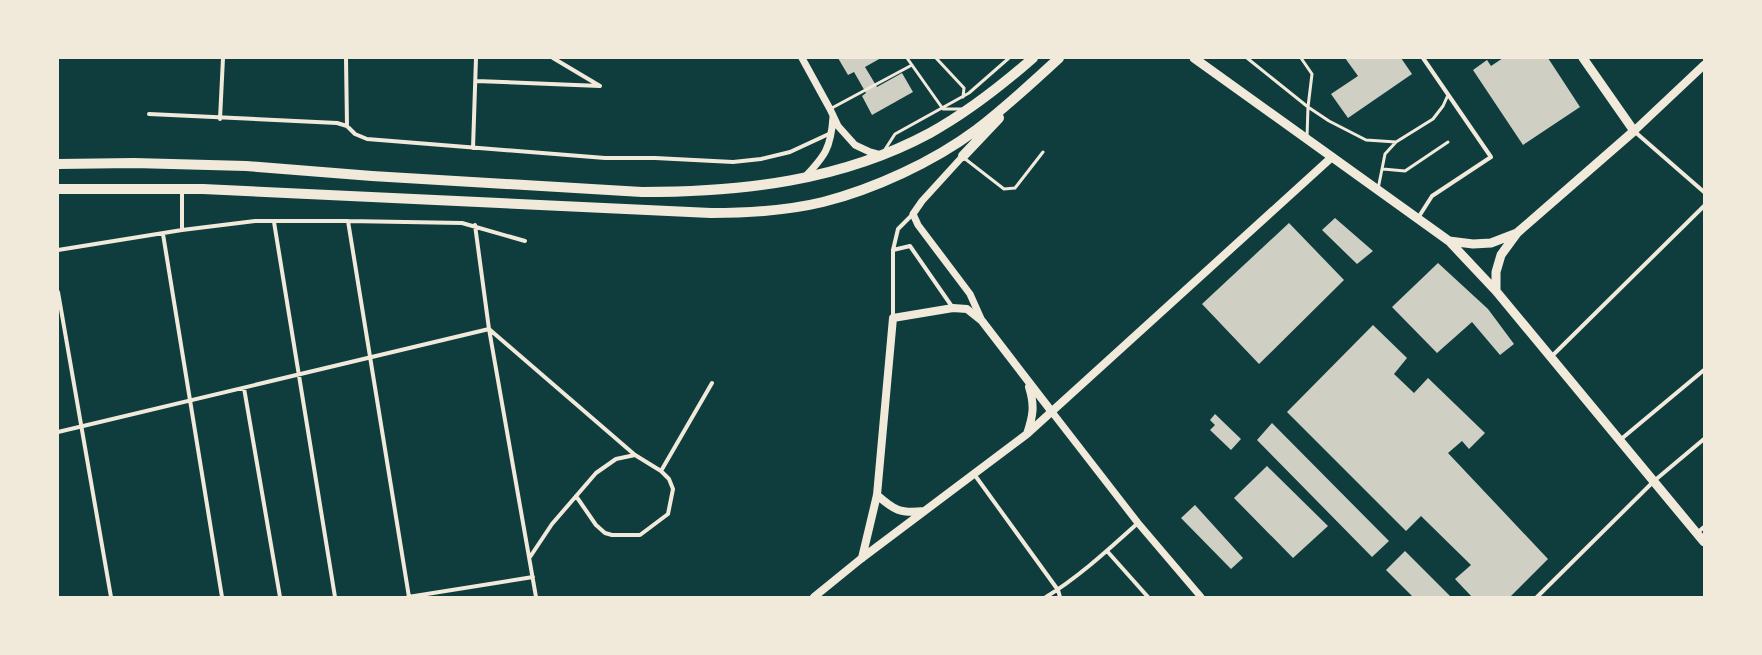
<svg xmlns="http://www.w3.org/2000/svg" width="1762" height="655" viewBox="0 0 1762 655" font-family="'Open Sans',sans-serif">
	<rect width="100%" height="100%" fill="#0f3d3e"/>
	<path fill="#cfcfc3" d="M838,58H881L865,67L877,87L902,73L913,92L872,115L862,96L866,93L854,72L848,75Z
		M1345,58H1401L1412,74L1348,118L1331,94L1358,76Z
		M1503,58H1548L1580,107L1523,145L1473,70L1487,60L1491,66Z
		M1335,218L1373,251L1357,264L1322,230Z
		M1289,223L1344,280L1259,364L1202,304Z
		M1438,263L1488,309L1514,344L1500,355L1472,322L1437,353L1392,307Z
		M1373,325L1407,358L1394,374L1414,393L1428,378L1485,433L1469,449L1462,441L1448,453L1548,559L1510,597H1472L1455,579L1471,565L1421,516L1406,531L1287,412Z
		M1215,414L1241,439L1231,450L1210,430L1215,425L1210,420Z
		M1272,423L1389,541L1372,557L1257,440Z
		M1267,466L1328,526L1293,558L1234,498Z
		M1195,505L1243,558L1231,569L1181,518Z
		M1405,551L1451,597H1413L1386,570Z"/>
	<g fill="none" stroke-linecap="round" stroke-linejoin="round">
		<path stroke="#f1e9da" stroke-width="3" d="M907,58L943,109
			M936,58L964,88L963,97
			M1247,58L1308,107L1329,121L1366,140L1396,142L1433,119L1443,106L1448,95
			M1301,58L1312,74L1308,107L1307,137
			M830,109L912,65
			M944,109H963
			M884,151L895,134L969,93L1009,58
			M964,158L1004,189L1015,188L1043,152
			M1383,169L1405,171L1448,142
			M1378,189L1385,154L1396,142"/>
		<path stroke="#f1e9da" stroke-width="4" d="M346,58L347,126
			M553,58L600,86
			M476,81L600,86
			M149,114L337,123L347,126L355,134L367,139L605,158H655L733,162L761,159L790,152L831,133
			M220,119L223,58
			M1634,131L1704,192
			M473,148L476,58
			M1418,218L1432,196L1491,157L1423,58
			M348,221L409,597
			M274,222L335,597
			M475,225L489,329L536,597
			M182,230V190
			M163,234L222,597
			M58,250L182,230L255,221H348L462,223L525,241
			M893,250L910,246L953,308
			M58,292L111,597
			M893,318V250L898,229L913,214
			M489,329L635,455L661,471L712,383
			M1551,357L1704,206
			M244,388L280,597
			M58,432L489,329
			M1620,440L1704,370
			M974,474L1058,590L1060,597
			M576,496L596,525L605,533L612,535H640L668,514L673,489L669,479L661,471
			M1697,533L1704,527
			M1107,551L1148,597
			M530,557L552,524L596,473L616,459L635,455
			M408,597L533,577
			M1046,597C1079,577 1109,549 1138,523
			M1537,597L1654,481L1704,439"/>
		<path stroke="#f1e9da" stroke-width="7" d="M802,58L830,109L838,126L855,145L870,152L881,155
			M963,156L922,201L913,214L918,225L970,294L982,321
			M804,178C825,156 831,148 833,117
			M1052,412L1138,523L1201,597"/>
		<path stroke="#f1e9da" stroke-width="8" d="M1634,131L1704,65
			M1027,434C1033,416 1035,406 1029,387
			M877,495C894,510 900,514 924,511
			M862,558L877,495L893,318L953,308L967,309L982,321L1052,412
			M814,597L862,558L1027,434L1332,157"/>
		<path stroke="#f1e9da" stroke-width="9" d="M1194,58L1449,241L1496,291L1704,542
			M1449,241L1473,244L1491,243L1517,233
			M1496,291V272L1501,255L1517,233L1634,131L1583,58"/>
		<path stroke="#f1e9da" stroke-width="10" d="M963,156L999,118
			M58,164L134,163L246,166L372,176L642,192C742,192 841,181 930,133C968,112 1001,86 1033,58
			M58,189H203L711,213C748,213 786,211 823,202C874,189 933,162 976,130C1005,108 1032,83 1059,58"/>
	</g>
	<rect width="1762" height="655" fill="none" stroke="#f1e9da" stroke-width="118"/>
</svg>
